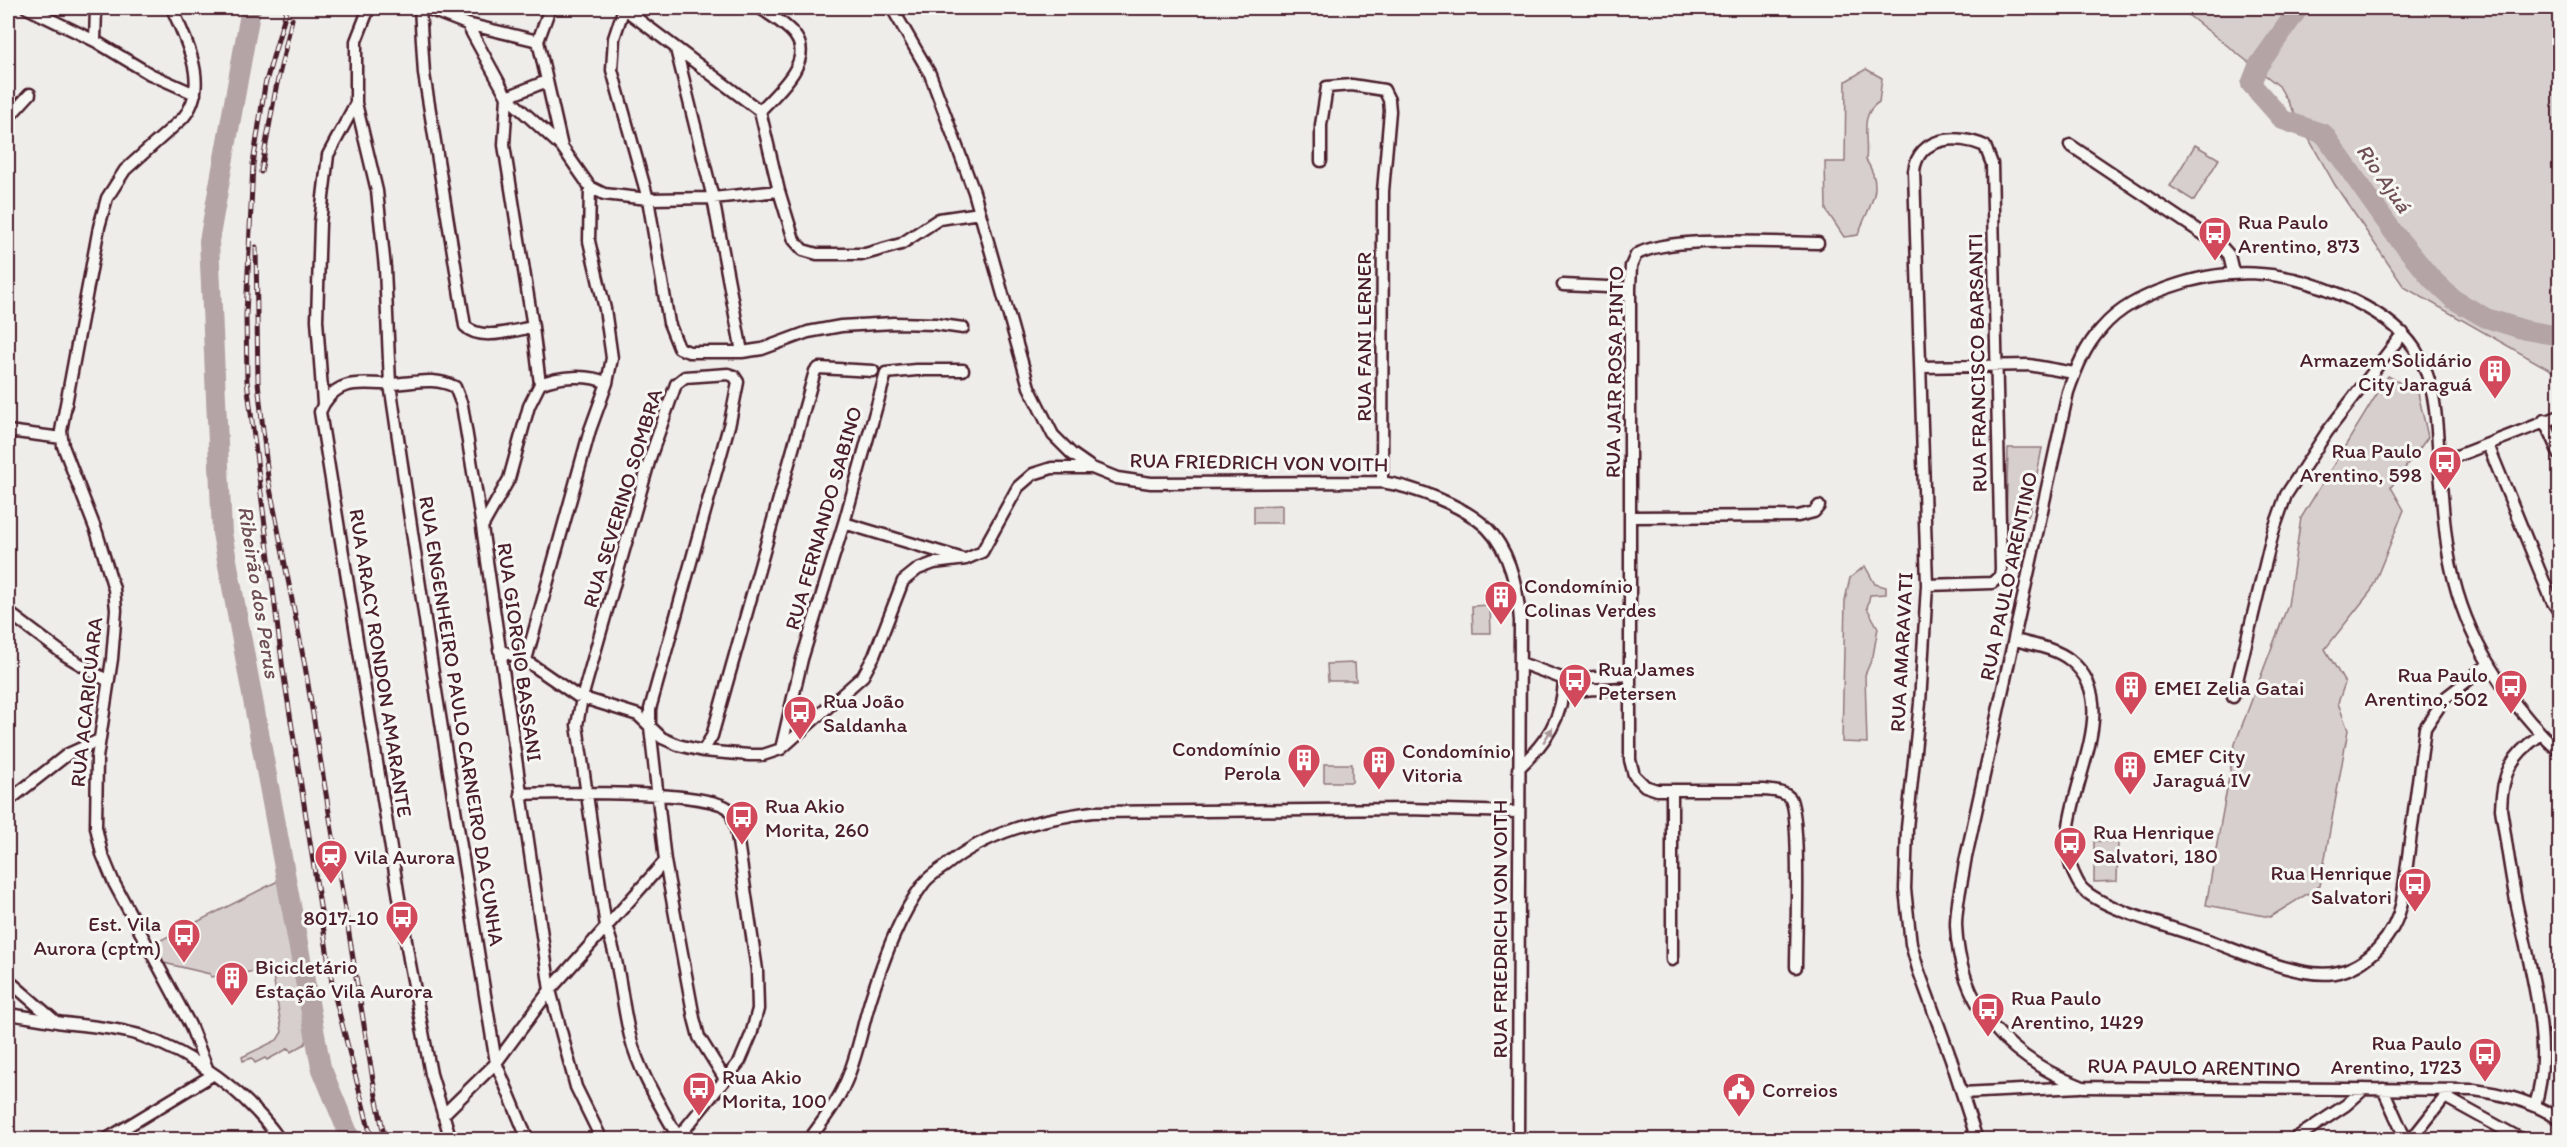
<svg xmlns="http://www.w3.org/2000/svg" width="2567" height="1147" viewBox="0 0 2567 1147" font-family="Itim,sans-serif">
	<rect width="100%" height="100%" fill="#efedea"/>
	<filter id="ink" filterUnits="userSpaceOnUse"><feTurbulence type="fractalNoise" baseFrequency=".0167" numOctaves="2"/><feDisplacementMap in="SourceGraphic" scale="12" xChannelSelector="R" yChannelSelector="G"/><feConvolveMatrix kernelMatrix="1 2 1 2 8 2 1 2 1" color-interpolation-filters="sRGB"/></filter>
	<g filter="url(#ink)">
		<path fill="#d7cfce" stroke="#90777c" stroke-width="1.5" d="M2179,8H2559V375L2404,287L2335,185L2279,86Z
			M1866,69L1882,78L1879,102C1858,115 1869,139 1866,160C1886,190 1868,206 1858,235L1844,237L1826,210L1825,162H1845L1846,81Z
			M2195,145L2219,159L2194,201L2170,186Z
			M2388,376L2418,393L2428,437L2391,487L2404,510L2371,591L2325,649L2345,683L2338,703L2348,730L2320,886L2270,917L2206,905L2235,744L2288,605L2301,518Z
			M2008,448H2042L2029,515L2019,527L2006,521Z
			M1282,505V523H1254V506Z
			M1865,566L1875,584L1886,587V594L1870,595L1867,608L1878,628L1873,656L1865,675L1867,743L1842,742L1845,600L1850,578Z
			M1490,605L1491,633H1473L1472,606Z
			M1355,663L1356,681H1328L1327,664Z
			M1324,764H1352V782H1324Z
			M2094,841L2118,842L2117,881L2094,882Z
			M284,878L308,1037L305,1044L291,1052L289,1048L267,1060L265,1058L255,1063L252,1058L243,1061L242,1057L277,1040L282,1032L272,969L211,977L210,974L164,963L153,944Z"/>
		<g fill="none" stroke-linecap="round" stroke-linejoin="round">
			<path stroke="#b4a4a5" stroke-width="20" d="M251,8L209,241L222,533L321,1067L351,1140
				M2299,8L2258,66L2251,84L2283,120L2324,134L2394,233L2431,278L2453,299L2486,318L2525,330L2560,336"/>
			<g stroke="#4a1f2b" stroke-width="15">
				<path id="minor" d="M27,8L95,41L150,74L195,94
					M172,8C186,42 211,85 183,118L125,170L107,198L99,227L61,431L63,446L97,533L114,589L116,610L112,659L97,758L96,827L102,854L114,883L190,1025L207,1068
					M369,8L356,41V103L377,191L385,268L390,384L431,660L496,1063L528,1140
					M420,8L424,74L465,326C480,342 514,330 533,327
					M426,8L467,24L538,41
					M550,8L538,41L562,147
					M623,8L760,111L779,191L794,240L803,250L817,254H865L901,244L939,219L980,213
					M624,8L614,38L612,70L648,199L669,323L679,348L689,352H742L762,349L808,332L841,326L894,323L935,324L963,328
					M760,8C771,16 788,25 796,37C814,62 775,94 760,111
					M892,8L930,74L974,192L1029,387L1053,435L1072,454L1092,468L1117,478L1151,483L1382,482C1414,487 1463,505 1487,528C1510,551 1518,590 1520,621L1518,1140
					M467,24L507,97L562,147L590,187L604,194L648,199L713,198L779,191
					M95,41L96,8
					M676,49L713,198L742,352
					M8,118L30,94
					M2070,145L2221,246L2229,255L2233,272
					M1321,161V125L1327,87L1352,85L1384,90L1389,100L1390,111L1383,191L1382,482
					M590,187L589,241L605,309L612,358L607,383
					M1563,285L1630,288
					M1921,367L2029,365L2074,373
					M540,384L533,327L504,145L507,97L547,81
					M323,404L317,320L320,223L328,155L356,103
					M2544,420L2560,456
					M8,431L62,438
					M2488,445L2552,601L2560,613
					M2439,463L2560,416
					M1632,517L1798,516L1814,512L1819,506
					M844,523L960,558
					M482,527L509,479L529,406L540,384C559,376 589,374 607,383L590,430L526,660
					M1927,585L1992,583L2000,576L2001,569L1992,164L1985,146C1959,134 1918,136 1914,171L1927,585L1920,703L1907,828L1905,889L1911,944L1918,969L1951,1059L1977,1140
					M8,612L65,655L108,681
					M2015,640C2033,645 2055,648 2070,660C2133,710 2046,809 2073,872C2076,878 2079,887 2085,891C2109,911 2172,927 2203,938C2237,950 2299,979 2334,973C2369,967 2395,935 2402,902L2425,728L2445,698L2489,664
					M499,650L525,660L577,696L638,715L662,738L678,745L703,751L749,755H763L781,749L863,676L874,656L903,581L918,569L934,563L966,559L982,552L1018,487L1033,474L1052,468H1092
					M1521,663L1564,679L1629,675
					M1563,693L1593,689L1629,690
					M2233,697L2273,532L2286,495L2327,432L2403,333
					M781,749L802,659L844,523L886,373L916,370H963
					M703,751L712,736L815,371L819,368L873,371
					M2560,752C2507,704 2465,637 2451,567C2444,536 2443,504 2440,472C2436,430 2439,387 2415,349C2398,323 2367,306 2339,294C2280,269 2227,266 2167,288C2142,297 2119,308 2102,328C2085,346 2076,369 2068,392L1965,862C1962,883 1956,904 1956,925C1959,1007 2009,1059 2083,1087L2474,1090C2504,1094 2535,1102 2560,1120
					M1518,769C1546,742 1563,719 1564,679
					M520,794C553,793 712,789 730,810L736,828L757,970L758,1009L751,1035L740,1061L676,1140
					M8,801L68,754L99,740
					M1672,960V791
					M1796,967C1796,941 1801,813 1790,798C1784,791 1773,791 1764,790H1657L1645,786L1634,775L1630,760V288L1631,266L1636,255C1667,235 1776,243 1818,243
					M8,980L55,1021
					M8,1014C24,1016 41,1019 57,1022C84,1026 113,1027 139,1035C194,1054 246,1092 280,1140
					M2383,1089L2406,1140
					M2446,1090L2445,1097L2523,1140
					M1962,1093L2080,1087
					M2535,1105C2555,1044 2528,962 2516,901C2510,870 2506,840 2501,809C2502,773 2511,756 2540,735
					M443,1115L496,1063L550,990L665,861
					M678,1137C660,1105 639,1072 630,1036C621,1000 620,962 606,927L577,725L582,698L651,455L676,384L685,377L728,374L734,376L738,382L730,422L650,709V727L665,861L694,1018L699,1037L725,1079
					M105,1140L214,1074
					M451,1140L431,1074L409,959L320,412C324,401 333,390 345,386C360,381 376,385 391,384C414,383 434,376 455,387L462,405L482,527L550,990L576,1087L602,1140
					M809,1140C821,1123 836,1105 844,1086C858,1057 862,1025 872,995C885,956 899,916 924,883C929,876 938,871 945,866C988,831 1040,819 1093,812L1407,809L1518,812
					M2293,1140L2346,1105L2364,1089
					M2411,1140L2445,1097"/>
			</g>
			<use href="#minor" stroke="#f6f6f2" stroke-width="10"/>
			<g stroke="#4a1f2b" stroke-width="5">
				<path id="rail" d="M287,8L265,85L253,164L246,315L247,381L283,670L333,989L372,1140
					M261,172L276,88L292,19
					M256,247L258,382L268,478L305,666L374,1086L385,1140"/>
			</g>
			<use href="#rail" stroke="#f6f6f2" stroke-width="3" stroke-dasharray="9" stroke-linecap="butt"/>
		</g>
		<defs><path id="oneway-solid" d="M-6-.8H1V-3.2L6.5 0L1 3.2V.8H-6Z" transform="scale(1.5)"/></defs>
		<use fill="#a99598" href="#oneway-solid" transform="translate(1548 735) rotate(-58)"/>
	</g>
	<defs>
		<g id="bus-pin" transform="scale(1.725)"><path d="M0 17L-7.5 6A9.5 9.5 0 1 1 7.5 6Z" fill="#d1495b" stroke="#f6f6f2"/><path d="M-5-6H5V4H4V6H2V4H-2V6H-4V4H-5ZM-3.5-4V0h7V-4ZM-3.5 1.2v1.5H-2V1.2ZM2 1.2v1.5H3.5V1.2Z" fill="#fff"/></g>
		<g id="building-pin" transform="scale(1.725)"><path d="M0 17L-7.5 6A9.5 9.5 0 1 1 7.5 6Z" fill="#d1495b" stroke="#f6f6f2"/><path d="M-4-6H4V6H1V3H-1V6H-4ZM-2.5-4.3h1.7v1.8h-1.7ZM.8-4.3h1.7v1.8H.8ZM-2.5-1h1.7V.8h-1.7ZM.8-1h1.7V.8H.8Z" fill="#fff"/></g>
		<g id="station-pin" transform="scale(1.725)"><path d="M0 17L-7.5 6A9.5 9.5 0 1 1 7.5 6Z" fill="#d1495b" stroke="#f6f6f2"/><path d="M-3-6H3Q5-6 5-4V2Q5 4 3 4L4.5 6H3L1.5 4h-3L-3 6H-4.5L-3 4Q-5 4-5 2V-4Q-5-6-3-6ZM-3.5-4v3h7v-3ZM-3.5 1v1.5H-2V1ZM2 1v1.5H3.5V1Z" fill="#fff"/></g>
		<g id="civic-pin" transform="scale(1.725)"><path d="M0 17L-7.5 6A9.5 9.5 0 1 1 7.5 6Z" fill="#d1495b" stroke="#f6f6f2"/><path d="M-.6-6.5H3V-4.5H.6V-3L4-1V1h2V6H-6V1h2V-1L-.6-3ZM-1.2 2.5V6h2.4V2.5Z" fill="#fff"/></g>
	</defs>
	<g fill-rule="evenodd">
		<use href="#bus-pin" x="2215" y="233"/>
		<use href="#building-pin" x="2495" y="371"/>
		<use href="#bus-pin" x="2445" y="462"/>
		<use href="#building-pin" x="1501" y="597"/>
		<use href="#bus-pin" x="1575" y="680"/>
		<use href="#bus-pin" x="2511" y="686"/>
		<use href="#building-pin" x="2131" y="687"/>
		<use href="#bus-pin" x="800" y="712"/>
		<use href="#building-pin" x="1304" y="760"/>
		<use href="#building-pin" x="1379" y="762"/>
		<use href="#building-pin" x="2130" y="767"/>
		<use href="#bus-pin" x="742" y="817"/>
		<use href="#bus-pin" x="2070" y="843"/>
		<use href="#station-pin" x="331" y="856"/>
		<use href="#bus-pin" x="2415" y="884"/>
		<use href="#bus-pin" x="402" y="917"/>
		<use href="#bus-pin" x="184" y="935"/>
		<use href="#building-pin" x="232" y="978"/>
		<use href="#bus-pin" x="1988" y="1009"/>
		<use href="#bus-pin" x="2485" y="1054"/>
		<use href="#bus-pin" x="699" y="1088"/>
		<use href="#civic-pin" x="1739" y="1089"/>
	</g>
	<g text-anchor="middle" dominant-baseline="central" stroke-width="6" stroke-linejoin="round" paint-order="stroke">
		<g font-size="21" fill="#4a1f2b" stroke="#f6f6f2" text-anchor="start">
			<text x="2238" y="221">Rua Paulo<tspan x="2238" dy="24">Arentino, 873</tspan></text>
			<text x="2472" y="359" text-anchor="end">Armazem Solidário<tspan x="2472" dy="24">City Jaraguá</tspan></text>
			<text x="2422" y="450" text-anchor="end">Rua Paulo<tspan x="2422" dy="24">Arentino, 598</tspan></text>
			<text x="1524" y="585">Condomínio<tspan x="1524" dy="24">Colinas Verdes</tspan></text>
			<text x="1598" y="668">Rua James<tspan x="1598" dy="24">Petersen</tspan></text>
			<text x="2488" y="674" text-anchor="end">Rua Paulo<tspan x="2488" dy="24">Arentino, 502</tspan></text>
			<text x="2154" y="687">EMEI Zelia Gatai</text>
			<text x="823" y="700">Rua João<tspan x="823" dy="24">Saldanha</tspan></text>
			<text x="1281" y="748" text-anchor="end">Condomínio<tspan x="1281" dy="24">Perola</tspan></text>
			<text x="1402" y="750">Condomínio<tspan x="1402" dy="24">Vitoria</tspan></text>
			<text x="2153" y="755">EMEF City<tspan x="2153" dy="24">Jaraguá IV</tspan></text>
			<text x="765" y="805">Rua Akio<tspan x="765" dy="24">Morita, 260</tspan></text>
			<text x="2093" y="831">Rua Henrique<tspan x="2093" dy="24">Salvatori, 180</tspan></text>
			<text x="354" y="856">Vila Aurora</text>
			<text x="2392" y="872" text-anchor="end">Rua Henrique<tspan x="2392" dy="24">Salvatori</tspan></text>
			<text x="379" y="917" text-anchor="end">8017-10</text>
			<text x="161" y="923" text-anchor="end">Est. Vila<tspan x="161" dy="24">Aurora (cptm)</tspan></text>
			<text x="255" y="966">Bicicletário<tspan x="255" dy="24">Estação Vila Aurora</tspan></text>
			<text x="2011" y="997">Rua Paulo<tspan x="2011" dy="24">Arentino, 1429</tspan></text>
			<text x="2462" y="1042" text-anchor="end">Rua Paulo<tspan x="2462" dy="24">Arentino, 1723</tspan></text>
			<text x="722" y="1076">Rua Akio<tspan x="722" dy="24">Morita, 100</tspan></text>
			<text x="1762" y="1089">Correios</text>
		</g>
		<g font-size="21" fill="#4a1f2b" stroke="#f6f6f2">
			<text transform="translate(1363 337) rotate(-90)">RUA FANI LERNER</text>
			<text transform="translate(1977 363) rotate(-91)">RUA FRANCISCO BARSANTI</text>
			<text transform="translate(1614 372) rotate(-89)">RUA JAIR ROSA PINTO</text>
			<text transform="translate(1259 462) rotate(1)">RUA FRIEDRICH VON VOITH</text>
			<text transform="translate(622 498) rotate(-73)">RUA SEVERINO SOMBRA</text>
			<text transform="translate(823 518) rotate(-74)">RUA FERNANDO SABINO</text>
			<text transform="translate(2008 576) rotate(-78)">RUA PAULO ARENTINO</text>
			<text transform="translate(520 652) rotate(82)">RUA GIORGIO BASSANI</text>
			<text transform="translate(1901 652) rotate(-87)">RUA AMARAVATI</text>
			<text transform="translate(381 663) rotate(81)">RUA ARACY RONDON AMARANTE</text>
			<text transform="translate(86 702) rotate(-84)">RUA ACARICUARA</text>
			<text transform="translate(462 721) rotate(81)">RUA ENGENHEIRO PAULO CARNEIRO DA CUNHA</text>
			<text transform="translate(1499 929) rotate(-90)">RUA FRIEDRICH VON VOITH</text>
			<text transform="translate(2194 1067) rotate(1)">RUA PAULO ARENTINO</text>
		</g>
		<g font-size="22" font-style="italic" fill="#6f4e56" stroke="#f6f6f2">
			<text transform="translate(2384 178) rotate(55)">Rio Ajuá</text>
			<text transform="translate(259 592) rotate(81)">Ribeirão dos Perus</text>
		</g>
	</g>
	<rect width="2567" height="1147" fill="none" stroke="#f6f6f2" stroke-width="30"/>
	<rect x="15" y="15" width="2537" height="1117" fill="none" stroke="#4a1f2b" stroke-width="2" filter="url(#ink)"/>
</svg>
